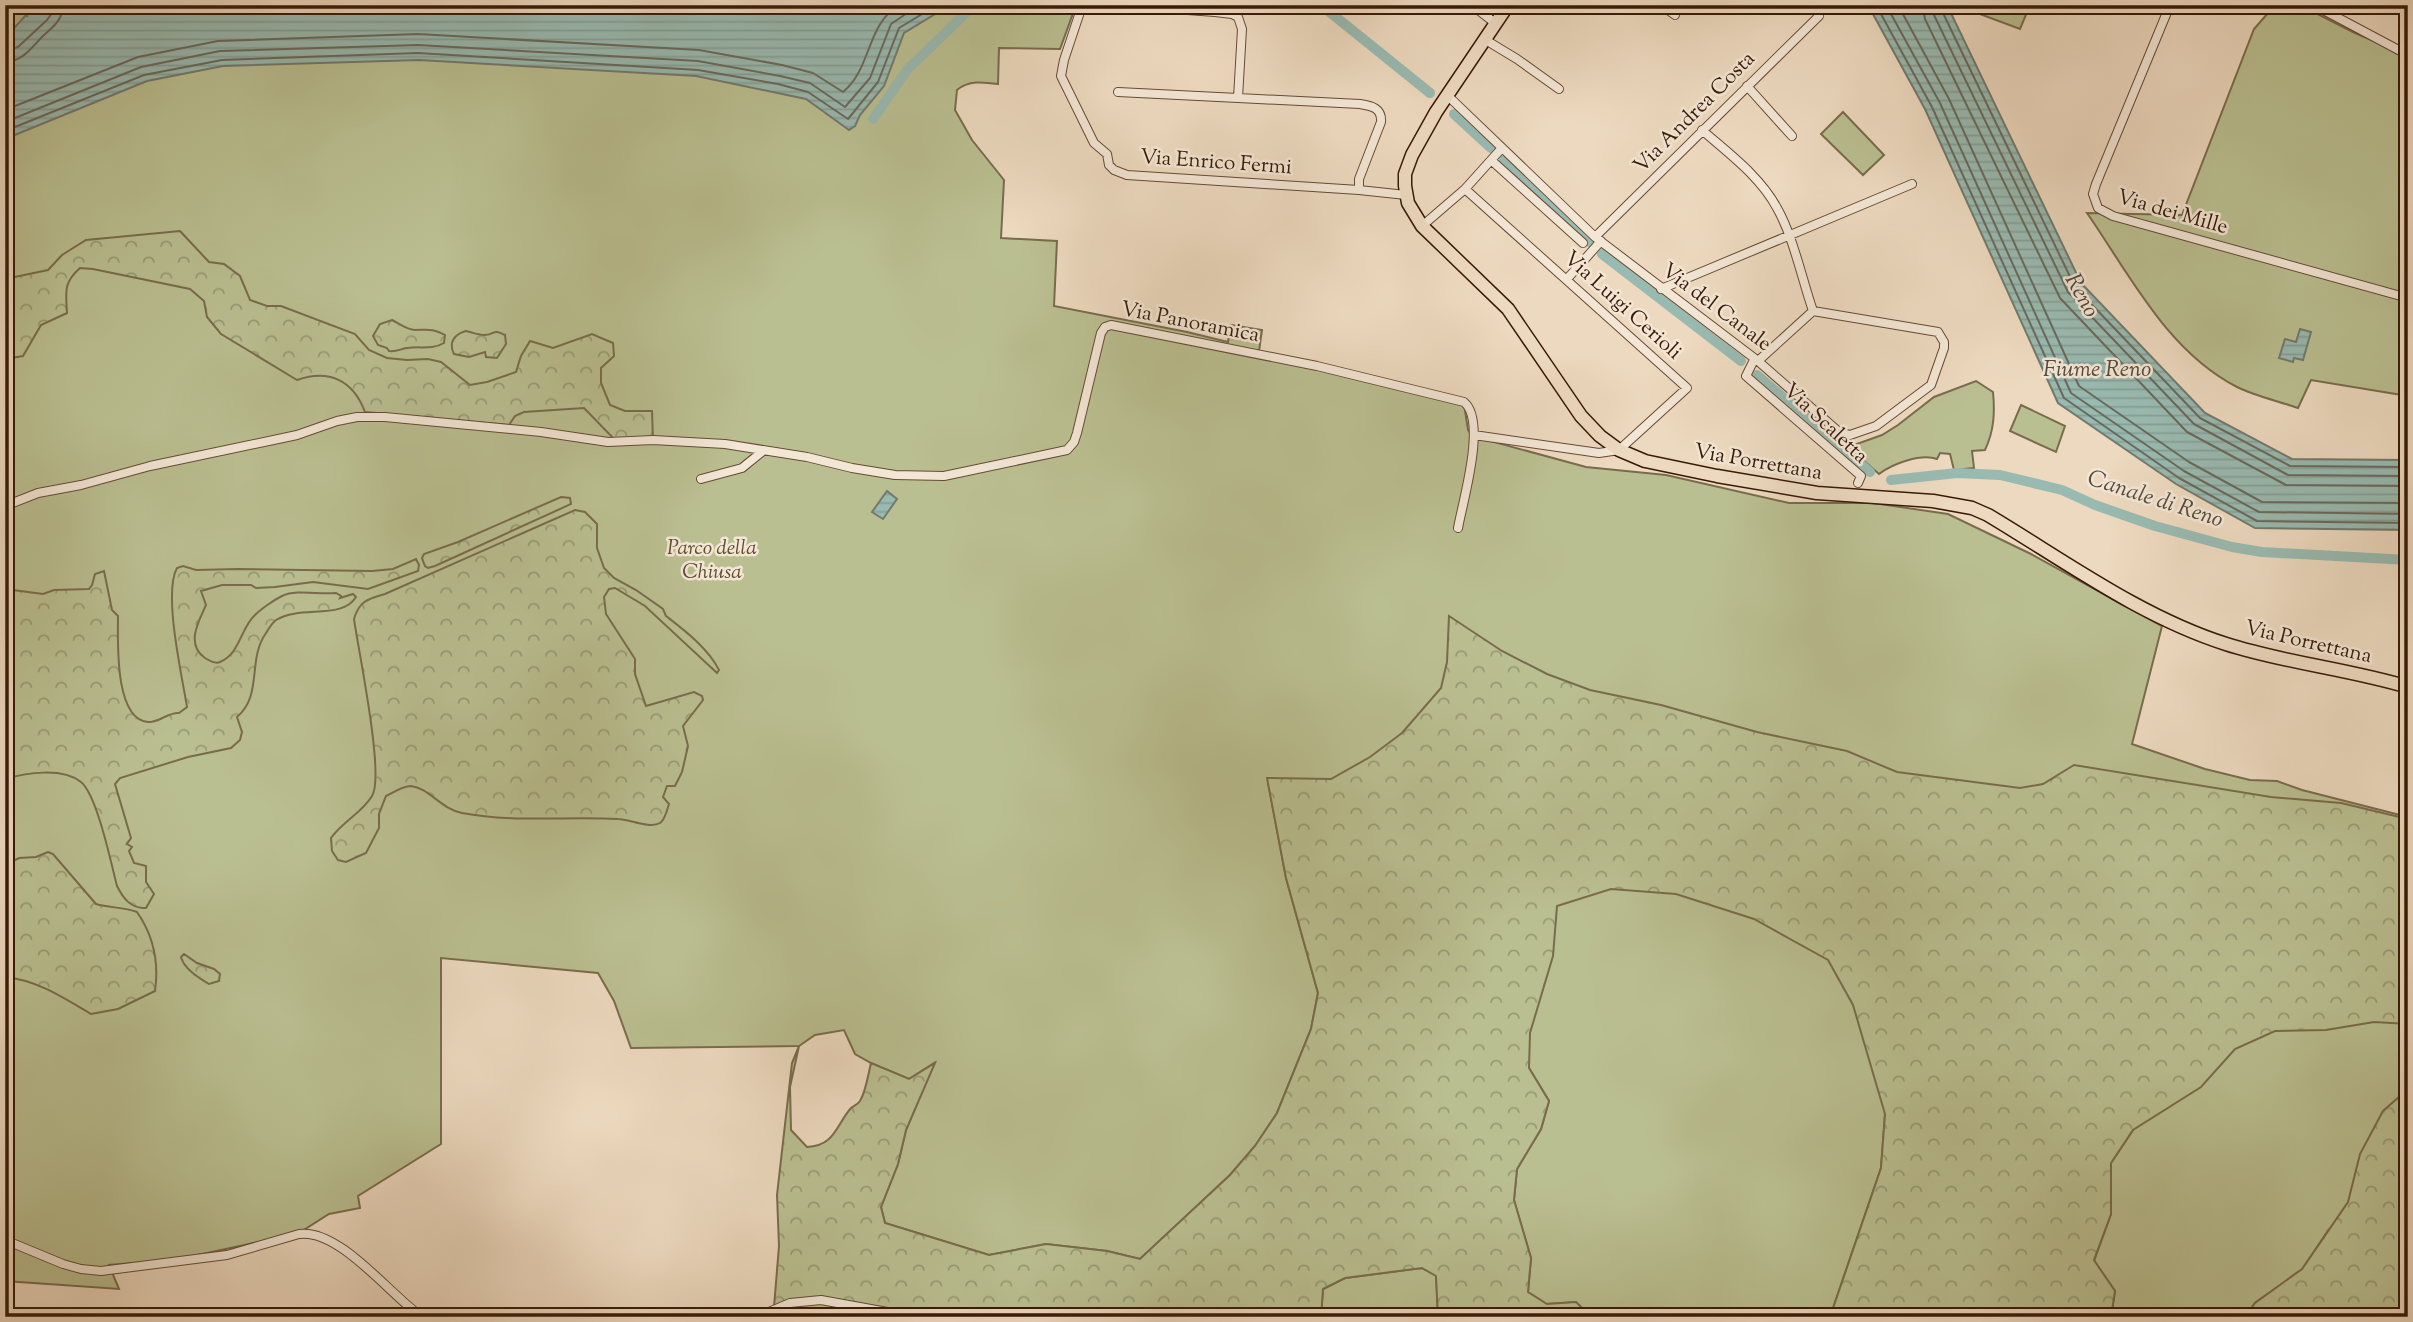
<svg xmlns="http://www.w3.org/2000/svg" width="2413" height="1322" viewBox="0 0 2413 1322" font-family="'Sorts Mill Goudy',serif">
	<defs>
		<pattern id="forest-crowns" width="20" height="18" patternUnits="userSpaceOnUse" patternTransform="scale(1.75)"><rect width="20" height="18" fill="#babf91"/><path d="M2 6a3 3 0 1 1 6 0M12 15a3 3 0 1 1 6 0" fill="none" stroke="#989a74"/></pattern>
		<pattern id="water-rules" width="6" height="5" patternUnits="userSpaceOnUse" patternTransform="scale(1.75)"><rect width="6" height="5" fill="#99bab1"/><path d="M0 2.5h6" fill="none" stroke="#859f97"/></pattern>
	</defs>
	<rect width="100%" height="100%" fill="#edd9bf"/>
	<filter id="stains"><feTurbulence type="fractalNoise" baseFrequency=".00286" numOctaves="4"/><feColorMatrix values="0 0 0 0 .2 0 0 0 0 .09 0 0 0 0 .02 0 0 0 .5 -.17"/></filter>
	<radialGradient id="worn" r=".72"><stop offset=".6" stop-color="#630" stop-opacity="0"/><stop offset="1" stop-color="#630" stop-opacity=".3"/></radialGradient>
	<path fill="#babf91" stroke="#796c4c" stroke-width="2" d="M5,5H1076L1060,49L999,48L998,84C984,82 968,80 957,90L955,110L972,140L1004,180L1001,238L1057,241L1054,306L1187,332L1228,342L1231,325L1262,330L1259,351L1464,404L1468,430L1472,436L1586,467L1666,475L1789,503H1873L1948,514L2031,554L2162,626L2132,744L2205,769L2250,780L2277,781L2302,790L2408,817V1317L2300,1279L2329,1229L2302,1270L2255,1303L2245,1317H2111L2115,1291L2094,1261L2111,1214V1163L2133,1130L1885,1114L1881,1168L1830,1317H1591L1576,1302L1546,1304L1528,1292L1531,1258L1514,1200L1517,1169L1541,1129L1549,1101L1529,1068V1035L1344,1058L1268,782L1286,878L1318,993L1311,1029L1277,1113L1255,1146L1230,1175L1140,1259L1107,1251L1046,1244L989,1255L885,1223L881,1207L898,1164L906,1130L934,1063L909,1079L871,1063L855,1054L844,1030L815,1035L799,1046L631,1048L614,1001L598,973L441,958V1144L358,1196L360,1208L329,1214L302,1231L273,1239L174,1260L109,1265L119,1289L5,1281Z
		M1975,5H2030L2020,29L1977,13Z
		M2275,5H2300L2355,33L2408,55V396L2311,380L2298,408C2278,401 2255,396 2237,387C2167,351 2130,275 2087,213L2182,215L2254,29Z
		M1843,112L1884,155L1863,175L1821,134Z
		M1976,381L1993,392C1995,413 1994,431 1985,450L1972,451L1974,468L1954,470L1950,454L1940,453L1937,459C1921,453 1892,464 1879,474L1848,447L1882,435L1898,425L1934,397Z
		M2021,405L2065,426L2056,452L2010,431Z
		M1422,1268L1436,1275L1438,1317H1321L1323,1289L1345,1278Z"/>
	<path fill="url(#forest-crowns)" stroke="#796c4c" stroke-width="2" d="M180,231L209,262L224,264L240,276L250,300L267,306H281L355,334L369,350L387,358L407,360L428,359L441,362L470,385L487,382L516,372L521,356L530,341L553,348L592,334L613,343L614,356L601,368V383L610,405L625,411H652L653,440L617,442L584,408L524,412L515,416L509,425L365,412C353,380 329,369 297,380L221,334L207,317L204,301L190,289L93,269L80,268C63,283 66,292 67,313L41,325L23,356L5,359V279L48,270L62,255L86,240Z
		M392,320C400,324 407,330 415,330C427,330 433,328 445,335L444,343C432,350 420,346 407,348C400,349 397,352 389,351L387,348L378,345L373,336L380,324Z
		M466,331C472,332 478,335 484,335C495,335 492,328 505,335L506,344L497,358L486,357L485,352L469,357L454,354C448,342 455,334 466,331Z
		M561,497L570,498L571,504L435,566L428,568L425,566L422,558L424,554L458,542Z
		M575,510L585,512L597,524V548L604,568L614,578L636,590L663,609L666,616C684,630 708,648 719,670L717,673L645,606L615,588L609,589L604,597L606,614L635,659V674L646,706L694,692L702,696L703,700L683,726L688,746L682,772L675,786H667L663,797L669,804C667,810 665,820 660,823C650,829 629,819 618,819C566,816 514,823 462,813C441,809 429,788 411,786C403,786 394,792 386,796L379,814V828L366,853L346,862L338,860L332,851L331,838C343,821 362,813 372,796C385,776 358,649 354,619C359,601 368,599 385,594Z
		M416,559L419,565L418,571L368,589L313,582L275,587L256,588L251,585H222L201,591L206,605C199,621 185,644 205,658C210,661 215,664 220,662C240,654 241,627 255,615C261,609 274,600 282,596C297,589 319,595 336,593L341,596L340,598L353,594L356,597C342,620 301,605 276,620C272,623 269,628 266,633C247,660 263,695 237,717L242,732L240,740L231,748L188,757L120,778L115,784L131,838L127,844L132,847L129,851L134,863L146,866V882L154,894L146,908C131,909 123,898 117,886C111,863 97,795 81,782C62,767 26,773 5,779V589L43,594L54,590L89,589L92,585L95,574L104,571L112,610L118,616C118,640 114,719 148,722C159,723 168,712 179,713L187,707C182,676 163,593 177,568L183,566L196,570L238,569L372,571L393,569Z
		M1449,616L1502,651L1547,674L1590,690L1661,705L1757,732L1847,751L1897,772L2020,788L2043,784L2074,765L2271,797L2341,803L2408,819V1024L2374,1022L2326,1030L2275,1031L2235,1049L2201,1087L2133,1130L2111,1163V1214L2094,1260L2115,1291L2111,1317H1830L1881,1168L1885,1114L1853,1005L1828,960L1754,919L1676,894L1611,889L1557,906L1553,956L1530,1033L1529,1068L1549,1101L1541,1129L1517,1169L1514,1200L1531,1258L1528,1292L1547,1304L1576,1302L1591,1317H1438L1436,1276L1422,1268L1345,1278L1323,1289L1321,1317H791L774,1307L779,1246L777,1195L792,1063L799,1046L790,1087L791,1130L807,1147C835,1146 836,1125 851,1108C855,1105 857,1105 860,1101C866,1091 868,1075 871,1063L909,1079L935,1063L906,1130L898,1164L881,1207L885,1223L989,1255L1046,1244L1107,1251L1140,1259L1230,1175L1255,1146L1277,1113L1311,1029L1318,993L1286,878L1267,778L1331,779L1370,757L1402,733L1441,688L1447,662Z
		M48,852L53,854L96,904C110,908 123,907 137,912C153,935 159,963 155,991L118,1009L91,1014C64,998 37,980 5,977V865L19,858L36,857Z
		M184,954L197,963L214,969L220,974L219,981L209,984C199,978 184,969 181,957Z
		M2408,1089V1317H2245L2255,1303L2302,1269L2348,1202L2360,1154L2383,1111Z"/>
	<path fill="url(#water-rules)" stroke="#727a6d" stroke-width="2" d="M41,5H950L904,33L884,86L860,115L855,126L849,130L806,99L696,76L419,60L223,66L147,81L5,139V38L26,15Z
		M1868,5H1947L2081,283L2205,413L2292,459L2408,460V530L2255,528L2176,484L2058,403L1925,109Z
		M2300,329L2311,332L2303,360L2294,358L2293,362L2279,358L2285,339L2296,342Z
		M887,491L897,499L883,519L872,512Z"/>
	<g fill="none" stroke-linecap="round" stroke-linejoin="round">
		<path stroke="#686a5c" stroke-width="2" d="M1876,5L1932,107L2064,398L2179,478L2257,521L2408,523
			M1886,5L1940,103L2071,393L2184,471L2259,512L2408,514
			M1898,5L1949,99L2079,386L2189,462L2262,502L2408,503
			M1922,5L1925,19L2060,298L2187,432L2286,485L2408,486
			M1933,5L1934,15L2068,292L2194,424L2288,475L2408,476
			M1942,5V11L2075,287L2200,418L2290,466L2408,467
			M5,51L18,47L47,20L52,13L53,5
			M5,62C23,61 30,49 42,37C53,26 62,22 63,5
			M5,110L138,57L218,41L418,34L699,50L782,65L813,73L843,92C872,68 866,25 899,5
			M5,122L141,67L220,51L418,45L698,61L780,76L810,83L845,107L870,78L891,24L919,5
			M5,131L144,75L222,60L418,53L698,70L778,84L808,92L848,119L878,82L899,28L937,5"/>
		<path stroke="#727a6d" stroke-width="2.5" d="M18,5L27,16"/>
		<path stroke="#99bab1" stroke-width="10" d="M1321,5L1430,93
			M1454,114L1491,148
			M873,119L907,70L974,5
			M1504,160L1591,243
			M1602,254L1741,361
			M1757,375L1870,472
			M1891,480L1957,473L2000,475L2062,490L2095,505L2155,526L2232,547L2262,552L2408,560"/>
		<g stroke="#654a35" stroke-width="10">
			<path id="street" d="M1090,5L1080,12L1064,60L1061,76L1094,143L1107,154L1109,165L1114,170L1127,175L1359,190
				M1118,5L1215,12L1232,14L1238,17L1242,29L1238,98L1360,104C1372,106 1382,108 1381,122L1359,179V190L1406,195
				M1472,5L1495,23
				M1661,5L1675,15
				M2170,5L2096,184L2093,194L2098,208L2113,216L2408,298
				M2314,5L2408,55
				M1484,39L1517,59L1559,89
				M1747,86L1792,136
				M1118,92L1238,98
				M1447,95L1595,237L1758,361L1839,432L1850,435L1876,426L1931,385L1944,348V342L1938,332L1813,311
				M1702,130C1728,153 1760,176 1777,208C1793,236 1802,279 1813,311
				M1491,160L1583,243
				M1465,189L1687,388L1619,450L1599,453L1474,435
				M1422,226L1465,189L1501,149
				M1595,237L1819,16
				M1567,279L1601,241
				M1661,289L1912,184
				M1754,360L1746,376L1861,476L1858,483
				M1758,361L1813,311
				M701,479L742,468L763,451
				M5,506L38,493L81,485L150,466L297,435L337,421L357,417H385L541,432L608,442L653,440L725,444L807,457L852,468L895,475L944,476L1067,450L1074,442L1077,433L1101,333L1105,327L1111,325L1317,366L1464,402C1487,421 1463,500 1458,528
				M5,1240L63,1264L81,1269L101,1271L227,1255L299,1234C339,1228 390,1295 422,1317
				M757,1317L790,1303L821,1300L915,1317"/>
		</g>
		<g stroke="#381a07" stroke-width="15">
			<path id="primary" d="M1508,5L1436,112L1412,155L1405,174V186L1408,203L1422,226L1508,309L1581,416L1600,436L1619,450L1645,461L1717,476L1817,493L1933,501L1972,508L1988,515C2065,561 2141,617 2226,644C2285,663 2348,669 2408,687"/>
		</g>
		<use href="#street" stroke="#f3e6d5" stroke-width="8"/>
		<use href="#primary" stroke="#edd9bf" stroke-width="12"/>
	</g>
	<g text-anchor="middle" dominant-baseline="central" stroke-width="5" stroke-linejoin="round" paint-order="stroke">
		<g font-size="21" fill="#381a07" stroke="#f3e6d5">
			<text transform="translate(1695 113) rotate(-45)">Via Andrea Costa</text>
			<text transform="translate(1216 163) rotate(4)">Via Enrico Fermi</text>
			<text transform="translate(2172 213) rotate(16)">Via dei Mille</text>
			<text transform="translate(1622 306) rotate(42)">Via Luigi Cerioli</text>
			<text transform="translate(1716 308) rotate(37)">Via del Canale</text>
			<text transform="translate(1190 323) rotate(11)">Via Panoramica</text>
			<text transform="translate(1825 424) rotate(43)">Via Scaletta</text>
			<text transform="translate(1758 463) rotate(10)">Via Porrettana</text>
			<text transform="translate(2308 643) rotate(13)">Via Porrettana</text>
		</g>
		<g font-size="21" font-style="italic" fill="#5f4c30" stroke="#f3e6d5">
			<text x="712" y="549">Parco della<tspan x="712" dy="24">Chiusa</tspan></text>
		</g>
		<g font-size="23" font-style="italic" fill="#554a3a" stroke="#f3e6d5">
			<text transform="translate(2081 296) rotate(61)">Reno</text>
			<text x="2097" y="370">Fiume Reno</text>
			<text transform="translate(2155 500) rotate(18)">Canale di Reno</text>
		</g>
	</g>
	<rect width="2413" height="1322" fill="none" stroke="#edd9bf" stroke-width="28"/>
	<rect x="7" y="7" width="2399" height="1308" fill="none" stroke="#381a07" stroke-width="3.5"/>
	<rect x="14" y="14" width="2385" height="1294" fill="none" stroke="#381a07" stroke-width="2"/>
	<rect width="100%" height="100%" filter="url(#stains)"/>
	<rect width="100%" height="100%" fill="url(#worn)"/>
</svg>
